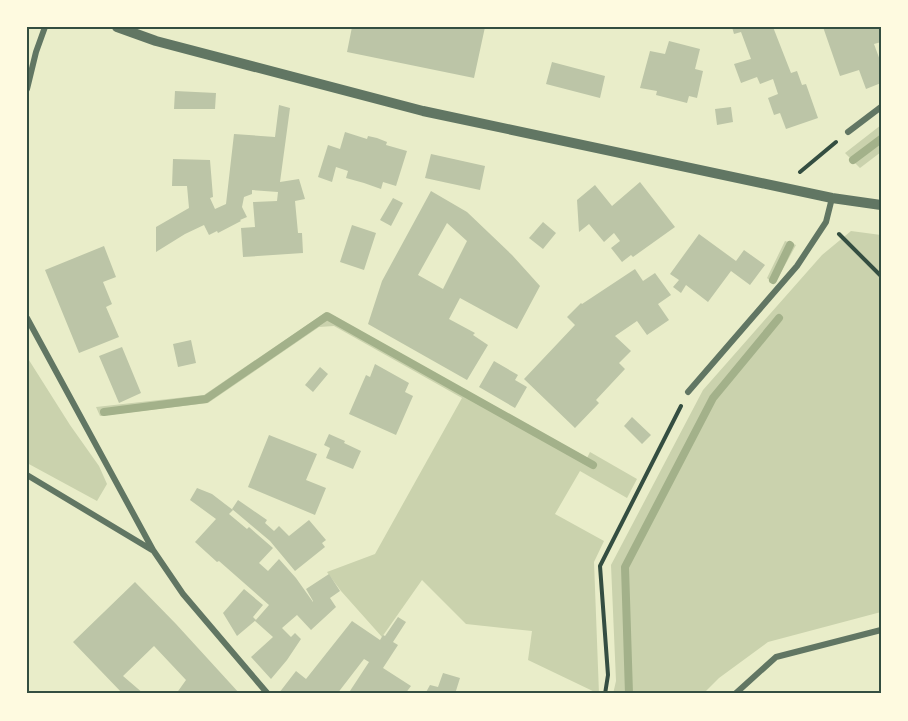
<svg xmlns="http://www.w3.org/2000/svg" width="908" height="721" viewBox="0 0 908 721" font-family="'Noto Sans',sans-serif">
	<rect width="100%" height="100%" fill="#e9edc9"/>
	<path fill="#cad2ad" d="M881,125V152L860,168L845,153Z
		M851,231L881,235V612L768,642L719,678L703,694H613L616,681L611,565L703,390L822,255Z
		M785,241L796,245L779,276L773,283L767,278Z
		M326,312L587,458L590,452L637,479L627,498L580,471L555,514L604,541L594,562L599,694L528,660L532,631L466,624L422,580L382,637L341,591L327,572L375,554L462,398L334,326L319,327L208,403L100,416L96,407L204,395Z
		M27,357L70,425L99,466L107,484L97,501L27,463Z"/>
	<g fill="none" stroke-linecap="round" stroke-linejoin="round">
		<path stroke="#a3b18a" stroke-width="8" d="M853,160L881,139
			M773,280L790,245
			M104,412L206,399L327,316L593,465
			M629,694L625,567L713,398L779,318"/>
	</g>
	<path fill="#bcc5a7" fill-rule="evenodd" d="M352,27H485L474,78L347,52Z
		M732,27H773L791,73L797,71L802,85L806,84L818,118L786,129L780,113L774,115L768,98L778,94L773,79L760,84L757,77L741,83L734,64L751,59L741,32L734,34Z
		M823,27H881V42L874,44L881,63V83L866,89L859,70L840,76Z
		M669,41L700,49L695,69L703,71L697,98L689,96L687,103L656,95L657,91L640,88L650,51L665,54Z
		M552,62L605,76L600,98L546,84Z
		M175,91L216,93L215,109H174Z
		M279,105L290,108L280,182L299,179L305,199L295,201L298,233H302L303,253L243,257L241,228L255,227L253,202L277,201L278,192L252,190V194L244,197L242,207L247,217L240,220L241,221L218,233L217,231L209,235L204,225L185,234L156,252V227L189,208L187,186H172L173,159L210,160L213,197L210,198L215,209L226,204L234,134L275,137Z
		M731,107L733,122L717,125L715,109Z
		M345,132L367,139L368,136L377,138L387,142L386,145L407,151L396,186L383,182L381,189L364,183L346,178L348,171L336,167L332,182L318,177L328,145L340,149Z
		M431,154L485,166L480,190L425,178Z
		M640,182L675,227L633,257L631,255L622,262L611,248L620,241L614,233L604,242L589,224L579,232L577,200L595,185L612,206Z
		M431,191L467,212L512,255L540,286L517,329L460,298L449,319L475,333L473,335L488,345L467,380L368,324L382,281ZM447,223L467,241L443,289L418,275Z
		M393,198L403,203L391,226L380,220Z
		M543,222L556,233L543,249L529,238Z
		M352,225L376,233L364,270L340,262Z
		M699,234L736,261L744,250L765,265L750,285L731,271L708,302L686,285L681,293L673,287L679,280L670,274Z
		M104,246L116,277L103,282L112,304L106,307L119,337L79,353L45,270Z
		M635,269L643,281L655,273L671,295L658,304L669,320L647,335L637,321L615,336L631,351L619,363L625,369L596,400L599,403L575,428L524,379L575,325L567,317L581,303L582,304Z
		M191,340L196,363L178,367L173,344Z
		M122,347L141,393L119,403L99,356Z
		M494,361L518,375L515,380L527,387L515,408L479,387Z
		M375,364L409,383L405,392L413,396L396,435L349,414L366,375L370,377Z
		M320,367L328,374L313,392L305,385Z
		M632,417L651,435L642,444L624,426Z
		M329,434L345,441L344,443L361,451L353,469L326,458L330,448L324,445Z
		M269,435L317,454L306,480L326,488L315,515L248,487Z
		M197,488L212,494L225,504L233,510L229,514L247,529L249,527L273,548L259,563L268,571L279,559L296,578L313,602V601L306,589L329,574L340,591L330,598L336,607L311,630L297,615L282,628L291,637L295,633L301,639L287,660L271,679L251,657L273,637L255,621L269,605L219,561L217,562L195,542L216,519L190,500Z
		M238,500L267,520L265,523L274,531L279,526L289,536L309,520L326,540L322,543L325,547L295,571L270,541L232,509Z
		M135,582L176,624L240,694H176L186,680L154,646L123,676L144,694H123L73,642Z
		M244,589L263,605L253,617L256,620L237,636L223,613Z
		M398,617L406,622L393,642L398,645L383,668L411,686L405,694H348L369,662L364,659L337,694H281L279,693L296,671L306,679L352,621L380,640L383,635L385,636Z
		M443,673L460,678L455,694H425L430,685L438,687Z"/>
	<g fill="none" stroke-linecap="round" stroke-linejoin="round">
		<path stroke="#344e41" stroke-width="4" d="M800,172L836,142
			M839,234L881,276
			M605,694L608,675L600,566L681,406"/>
		<path stroke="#617663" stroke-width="6" d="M27,89L36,52L45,27
			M848,132L881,107
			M27,318L153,550L183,594L268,694
			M688,392L797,266L826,222L832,198
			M27,475L152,550
			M735,694L776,657L881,630"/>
		<path stroke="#617663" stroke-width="10" d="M117,27L156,41L423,111L832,198L881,205"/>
	</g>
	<rect width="908" height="721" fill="none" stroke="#fefae0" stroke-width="57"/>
	<rect x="28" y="28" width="852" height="664" fill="none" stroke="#344e41" stroke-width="2"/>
</svg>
